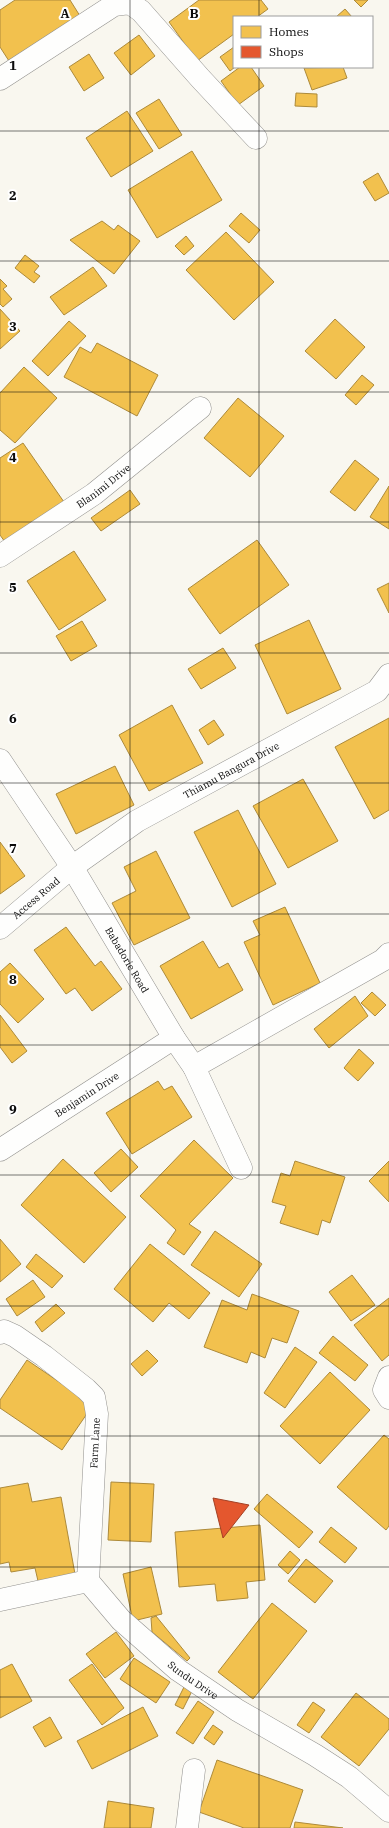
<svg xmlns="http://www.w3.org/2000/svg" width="389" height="1828" viewBox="0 0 389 1828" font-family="'IBM Plex Serif',serif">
	<rect width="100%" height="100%" fill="#f9f7ef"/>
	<path fill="#f2c14e" stroke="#ad8a3a" d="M15,0H70L80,16L9,61L0,47V10Z
		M199,0H261L268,9L257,17H234V34L197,61L169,22Z
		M354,0H368L361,7Z
		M345,9L352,17H336Z
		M139,35L155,56L131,75L114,53Z
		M234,47L235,67L230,71L220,57Z
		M89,54L104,78L84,91L69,67Z
		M240,67H251L264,86L238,105L221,81Z
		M343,67L347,78L312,90L304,68Z
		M296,93L317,94V107L295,106Z
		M159,99L182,135L159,149L136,113Z
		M127,111L153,151L111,177L86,138Z
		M192,151L222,200L157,238L128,190Z
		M378,173L389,193L375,201L363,182Z
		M241,213L260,230L249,243L229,226Z
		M102,221L114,230L118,225L140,241L114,274L70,240Z
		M226,232L274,282L234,320L186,270Z
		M186,236L194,246L184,255L175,246Z
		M25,255L39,266L34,272L40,276L34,283L15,268Z
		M93,267L107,286L64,315L50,297Z
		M0,279L7,286L3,289L12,299L3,307L0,304Z
		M0,309L20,331L0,349Z
		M335,319L365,347L336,379L305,351Z
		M69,321L86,336L48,376L32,361Z
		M97,343L158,375L137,416L64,377L80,347L91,353Z
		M24,367L57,398L15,443L0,430V393Z
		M362,375L374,385L356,405L345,395Z
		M238,398L284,436L250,477L204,438Z
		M23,443L64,502L5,542L0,535V458Z
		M355,460L379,479L355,511L330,492Z
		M389,486V529L370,517Z
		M130,490L140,504L101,531L91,518Z
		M257,540L289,585L220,634L188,589Z
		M74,551L106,600L59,630L27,581Z
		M389,583V613L377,589Z
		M309,620L341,689L287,714L255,645Z
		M82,621L97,646L71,661L56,636Z
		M223,648L236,668L201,689L188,669Z
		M172,705L203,763L149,791L119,735Z
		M389,718V810L374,819L335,747Z
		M214,720L224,735L208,745L199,730Z
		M115,766L134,805L76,834L56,794Z
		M303,779L338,841L288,868L253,806Z
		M238,810L276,884L232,907L194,832Z
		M0,842L25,876L0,894Z
		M156,851L190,918L134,945L112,903L136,891L124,867Z
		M285,907L320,983L273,1005L244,942L260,935L253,921Z
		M66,927L95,966L101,961L122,989L92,1011L75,988L66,994L34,950Z
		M203,941L219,968L228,963L243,990L191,1019L160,966Z
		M10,963L44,999L18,1023L0,1004V972Z
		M372,992L386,1005L375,1016L361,1003Z
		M355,996L368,1016L329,1048L314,1029Z
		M0,1015L27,1051L12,1063L0,1047Z
		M359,1049L374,1063L358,1081L344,1068Z
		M158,1081L164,1090L172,1086L192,1117L132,1154L106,1113Z
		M194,1140L233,1178L189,1224L201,1232L184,1255L167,1243L176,1230L140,1196Z
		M121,1149L138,1167L111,1192L94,1173Z
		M63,1159L126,1217L84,1263L21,1205Z
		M295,1161L345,1177L330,1223L322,1220L318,1235L280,1223L286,1206L272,1202L281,1173L290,1176Z
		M389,1161V1202L369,1181Z
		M215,1231L262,1264L239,1297L191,1265Z
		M0,1239L21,1264L0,1282Z
		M150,1244L210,1293L189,1319L169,1303L153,1322L114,1289Z
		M36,1254L63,1276L52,1288L26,1267Z
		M352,1275L375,1305L351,1321L329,1292Z
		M33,1280L45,1297L17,1316L6,1299Z
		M252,1294L299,1311L287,1343L272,1338L265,1358L251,1352L247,1363L204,1347L222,1300L247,1310Z
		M389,1298V1355L382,1361L354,1325Z
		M56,1304L65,1313L42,1332L35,1322Z
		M333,1336L368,1365L355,1381L319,1353Z
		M295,1347L317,1362L285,1408L264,1393Z
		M147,1350L158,1361L142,1376L131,1364Z
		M27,1360L93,1405L62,1450L0,1408V1400Z
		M330,1372L370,1410L320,1464L280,1426Z
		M384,1435L389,1439V1526L386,1530L337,1487Z
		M111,1482L154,1484L151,1542L108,1540Z
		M28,1483L32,1502L61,1497L75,1574L38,1581L35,1568L11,1572L9,1562L0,1564V1488Z
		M267,1494L313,1532L299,1548L254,1509Z
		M260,1525L265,1580L246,1582L248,1598L217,1601L215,1584L179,1587L175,1532Z
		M331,1527L357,1548L345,1563L319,1542Z
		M290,1551L300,1560L288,1574L278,1565Z
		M306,1559L333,1581L315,1603L288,1581Z
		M151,1567L162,1614L133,1621L123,1574Z
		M272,1603L307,1631L253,1699L218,1672Z
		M156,1616L190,1658L187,1661L152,1632L151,1618Z
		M116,1632L134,1656L105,1678L86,1654Z
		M134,1658L170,1682L156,1703L120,1679Z
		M12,1664L32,1701L0,1718V1670Z
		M92,1664L124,1708L102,1725L69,1680Z
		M184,1687L192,1691L183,1709L175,1705Z
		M356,1693L389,1719V1729L359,1766L321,1737Z
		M198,1701L214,1712L193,1744L176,1733Z
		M313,1702L325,1710L309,1733L297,1725Z
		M143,1707L158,1736L92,1769L77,1741Z
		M50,1717L62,1738L45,1747L33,1727Z
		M213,1725L223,1732L214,1745L204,1738Z
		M217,1760L303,1790L290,1828H244L199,1812Z
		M108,1801L154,1808L151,1828H104Z
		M295,1822L343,1828H294Z"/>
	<path fill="#e4572e" stroke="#a34024" d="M213,1498L249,1505L223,1538Z"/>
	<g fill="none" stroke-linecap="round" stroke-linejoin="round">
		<g stroke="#92918e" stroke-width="23">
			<g id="street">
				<path d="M0,79L114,5L130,3L141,11L200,78L256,138"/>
				<path id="s1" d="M0,556L94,494L200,408"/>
				<path id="s2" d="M0,760L72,867L174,1038L194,1067L241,1168"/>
				<path id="s3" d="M0,928L72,867L137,821L377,691L389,675"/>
				<path d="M194,1067L383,960L389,954"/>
				<path id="s4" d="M0,1150L174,1038"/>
				<path d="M0,1333L4,1331L15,1336L44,1356L86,1389L94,1397L97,1414L88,1581"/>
				<path d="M389,1377L384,1390L389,1398"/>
				<path id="s5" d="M0,1600L88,1581L121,1620L178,1670L237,1710L315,1755L349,1777L389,1811"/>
				<path d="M187,1828L194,1770"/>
			</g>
		</g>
		<use href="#street" stroke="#fefefd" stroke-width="22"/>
	</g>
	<path fill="none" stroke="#0b0b0b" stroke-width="1" stroke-opacity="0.55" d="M130,0V1828M259,0V17M259,67V1828M0,131H389M0,261H389M0,392H389M0,522H389M0,653H389M0,783H389M0,914H389M0,1045H389M0,1175H389M0,1306H389M0,1436H389M0,1567H389M0,1697H389"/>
	<g text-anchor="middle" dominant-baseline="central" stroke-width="4" stroke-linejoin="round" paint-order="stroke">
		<g font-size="10" fill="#0b0b0b" stroke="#fff">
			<text stroke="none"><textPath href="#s1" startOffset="125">Blanimi Drive</textPath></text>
			<text stroke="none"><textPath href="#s3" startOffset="281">Thiamu Bangura Drive</textPath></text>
			<text stroke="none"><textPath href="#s3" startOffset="47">Access Road</textPath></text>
			<text stroke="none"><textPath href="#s2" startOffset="237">Babadorie Road</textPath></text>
			<text stroke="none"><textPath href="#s4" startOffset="103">Benjamin Drive</textPath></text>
			<text transform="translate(95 1443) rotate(-87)">Farm Lane</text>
			<text stroke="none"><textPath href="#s5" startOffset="235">Sundu Drive</textPath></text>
		</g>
	</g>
	<g font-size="13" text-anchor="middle" font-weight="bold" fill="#0b0b0b" stroke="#fff" stroke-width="4" stroke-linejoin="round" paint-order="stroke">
		<text x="65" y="18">A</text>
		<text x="194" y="18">B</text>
		<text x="13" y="70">1</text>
		<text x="13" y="200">2</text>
		<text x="13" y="331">3</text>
		<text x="13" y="462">4</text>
		<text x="13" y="592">5</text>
		<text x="13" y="723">6</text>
		<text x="13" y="853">7</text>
		<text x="13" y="984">8</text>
		<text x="13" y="1114">9</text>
	</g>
	<rect x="233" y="16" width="140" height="52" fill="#ffffff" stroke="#9d9d9d"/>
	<rect x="241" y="26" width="20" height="12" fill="#f2c14e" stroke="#9d9d9d"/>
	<text x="269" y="36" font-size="12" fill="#0b0b0b">Homes</text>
	<rect x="241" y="46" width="20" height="12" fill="#e4572e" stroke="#9d9d9d"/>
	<text x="269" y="56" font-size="12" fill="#0b0b0b">Shops</text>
</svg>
